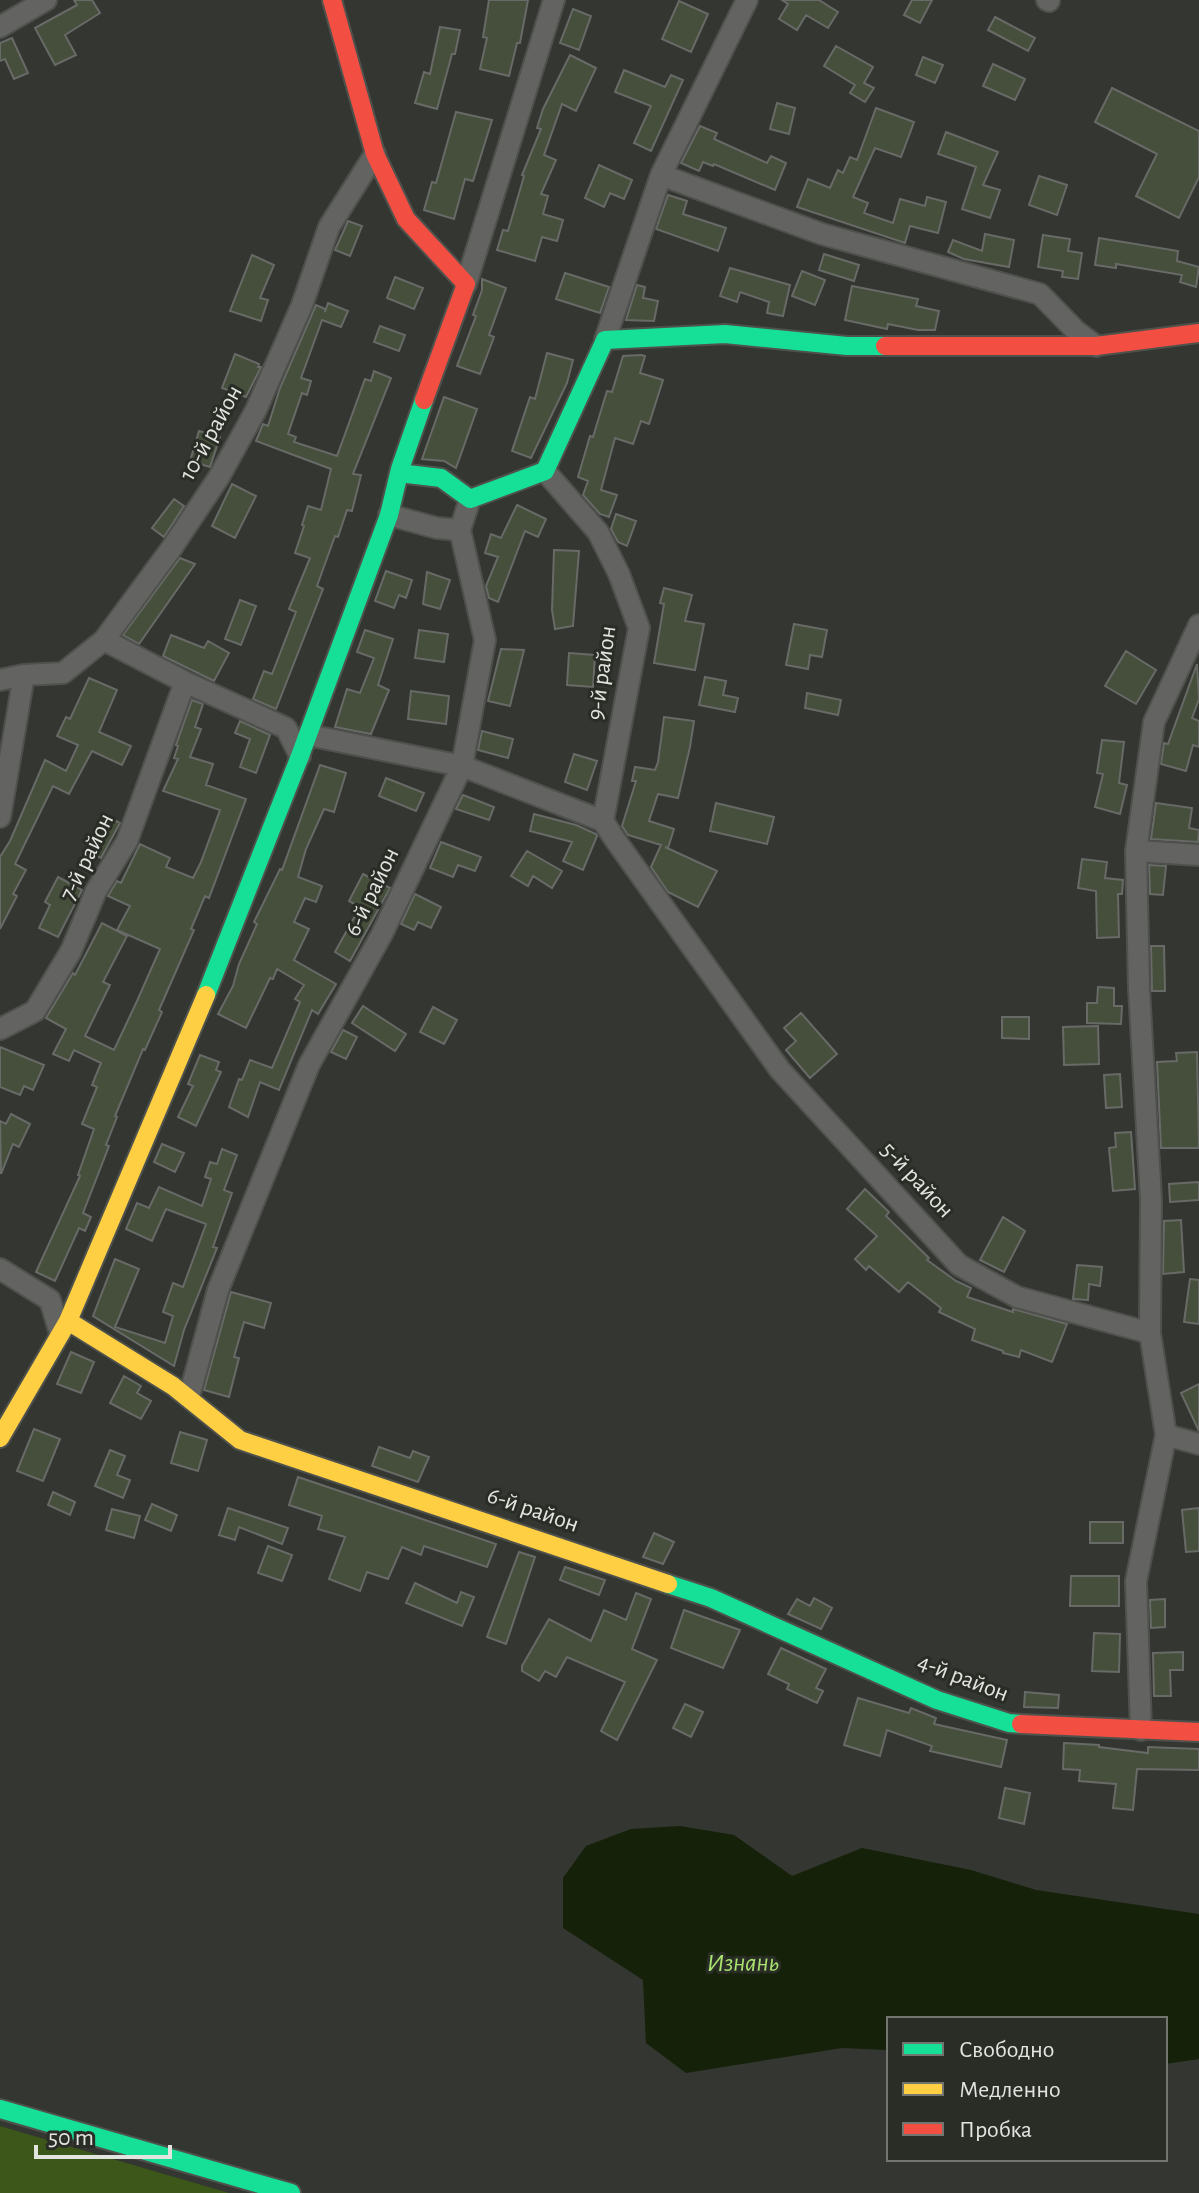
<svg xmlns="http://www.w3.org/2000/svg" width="1199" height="2193" viewBox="0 0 1199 2193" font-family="'Alegreya Sans',sans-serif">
	<rect width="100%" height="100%" fill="#333631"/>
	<path fill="#3c5719" d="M0,2126L229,2193H0Z"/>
	<path fill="#152108" d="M680,1826L734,1835L792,1876L862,1848L971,1870L1036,1890L1199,1914V2059L1165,2064V2019H889V2050L842,2048L686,2073L646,2043L643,1980L563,1928V1878L586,1846L631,1829Z"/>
	<path fill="#454f3b" stroke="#686a67" stroke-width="2" d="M74,0H92L100,13L65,35L76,55L55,65L35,28L77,5Z
		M489,0H528L520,43H517L509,76L480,69L487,38L483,37Z
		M782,0H819L838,12L828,28L806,15L797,30L779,19L788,4Z
		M912,0H932L920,23L904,15Z
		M679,1L708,14L691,52L662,39Z
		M573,9L591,16L579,50L560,43Z
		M995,17L1035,38L1028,51L988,30Z
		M440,27L460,30L455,54H452L437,109L415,103L424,72L430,74Z
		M12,38L28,73L14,79L5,59L0,61V43Z
		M836,46L873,67L864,83L874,88L865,102L850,93L855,85L824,66Z
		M570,55L596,68L576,111L562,104L544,155L556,160L541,194L548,196L543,214L563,220L557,241L542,237L535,261L497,250L503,230L508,231L524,176L522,175L541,129L537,128L543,109Z
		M923,57L943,65L935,83L916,75Z
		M993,64L1025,79L1015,100L983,86Z
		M624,70L665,87L671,75L683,80L651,151L634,143L651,106L615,92Z
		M1112,88L1199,131V177L1179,218L1136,196L1157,154L1095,122Z
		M777,103L795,108L789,134L770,129Z
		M876,108L914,122L901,157L875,148L853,197L868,203L864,213L893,223L900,199L925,206L927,197L946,202L938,233L910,226L905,243L797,207L808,179L830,188L838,170L843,173L850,157L857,160Z
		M456,112L492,120L473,181L465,179L454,219L424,210L432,182L436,183Z
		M700,126L717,133L714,139L767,163L771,156L786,163L775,190L714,164L713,166L703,162L699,171L681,163Z
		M946,132L998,152L983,185L1000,190L990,218L962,209L976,167L938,154Z
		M599,165L632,180L624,199L610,193L604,207L585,198Z
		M1039,176L1067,185L1057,215L1029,205Z
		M668,195L687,201L683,214L726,228L718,251L656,229Z
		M348,221L362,226L350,256L335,250Z
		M985,234L1014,240L1009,267L964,259L948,252L953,240L982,251Z
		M1043,235L1070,239L1068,251L1082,253L1078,279L1062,277L1063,271L1038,267Z
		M1099,238L1178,251L1177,261L1199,267L1196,287L1180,282L1182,275L1116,264V268L1095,265Z
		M824,254L859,265L854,281L819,270Z
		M252,255L274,265L260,298L268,300L261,321L230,311Z
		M730,268L790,285L783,316L767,313L769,302L740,292L737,302L720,296Z
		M802,271L825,280L815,305L792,296Z
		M565,273L609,287L600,313L556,299Z
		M395,277L423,288L414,309L387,298Z
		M482,279L506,288L489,335L494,337L480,374L457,366L476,316L473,315L482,290Z
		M637,285L645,287L643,298L658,301L654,321L626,320Z
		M852,286L918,299L916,306L939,311L935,330H918L888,324L887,329L845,320Z
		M328,303L348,311L341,327L322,320L301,378L311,381L307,395L302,393L288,434L296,437L294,442L337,456L365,379L371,381L374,371L391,378L353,474L361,475L352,511L347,510L338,537L335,536L317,586L323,589L276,709L253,699L264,671L272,674L296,612L289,609L310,558L295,553L304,526L302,525L308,506L321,510L331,469L256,441L263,424L268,426L280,388L316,305L325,309V312Z
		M380,326L405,335L399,351L374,342Z
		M547,353L573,360L567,383L531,458L512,451L530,397L535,399Z
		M235,354L259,364L258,367H261L246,397L222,388Z
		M641,355L645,356L640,373L663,380L649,424L641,421L633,444L615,438L601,490L617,495L609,517L600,514L583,495L588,481L578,477L590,436L593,437L607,391L612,392L623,356Z
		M444,397L477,409L456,468L444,461L422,459Z
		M199,431L220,437L210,467L190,461Z
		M232,484L256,496L235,538L212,526Z
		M174,499L184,506L164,537L152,528Z
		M517,505L546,519L538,537L525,531L498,602L489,598L486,586L498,557L485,553L491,534L501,538Z
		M616,514L636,521L627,546L618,542L611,529Z
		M554,550L579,551L573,626L555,629L552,610Z
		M180,558L195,564L139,644L123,635Z
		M386,571L412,580L406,598L399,595L394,608L375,601Z
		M427,572L450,580L440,609L423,604Z
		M664,588L692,595L685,621L704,624L695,670L654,663L664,604L660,603Z
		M240,600L256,606L241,645L225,639Z
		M794,624L827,630L822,657L810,655L808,669L786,665Z
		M365,630L393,639L378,685L389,690L371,734L335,727L347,689L360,693L374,658L357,652Z
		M419,630L448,634L444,662L415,658Z
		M171,635L204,648L208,641L229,653L214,681L163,656Z
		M501,649L524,650L510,706L488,701Z
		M1126,651L1156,670L1136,704L1105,686Z
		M569,653L595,655L593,687L567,685Z
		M1197,664L1199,699L1192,718L1199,721V747L1193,745L1186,771L1161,764L1164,743L1168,744Z
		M705,677L726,681L723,695L738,698L735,712L699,705Z
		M89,678L117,690L99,732L131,746L122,765L92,751L69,794L53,786L15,864L26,870L13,894L17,896L0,929V857L10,841L45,760L66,771L78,745L57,736L66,717L70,719Z
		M411,691L449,696L446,724L408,719Z
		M807,693L841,700L838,715L805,708Z
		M192,700L203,704L195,727L201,729L190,757L213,764L206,785L246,799L209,898L205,896L191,929L194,930L159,1010L162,1012L145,1050L143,1049L115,1116L117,1117L106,1145L109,1146L83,1213L91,1217L85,1231L79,1228L55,1281L36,1272L80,1176L78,1175L94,1129L82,1124L97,1087L92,1085L101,1063L74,1050L69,1061L53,1054L66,1029L46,1018L73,973L75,975L102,923L127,936L103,982L110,985L85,1036L114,1050L137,1001L160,949L117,930L130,906L108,896L117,881L121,883L140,844L170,858L166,867L193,878L201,862L220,810L163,791L178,759L174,758L178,746L176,745Z
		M664,717L694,721L690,747L678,798L658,794L649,821L674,829L668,848L665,847L717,871L698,907L668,892L651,867L661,845L628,835L622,826L636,781H632L635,767L655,770L658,762Z
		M240,721L270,735L256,773L240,767L250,739L235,733Z
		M482,731L513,739L508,758L478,750Z
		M1102,740L1124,742L1119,783L1127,785L1120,814L1095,807L1103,774L1097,773Z
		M574,754L597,761L587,790L565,782Z
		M320,765L346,773L334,812L324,809L306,849L298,877L322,886L316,902L305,898L294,922L309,929L294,960L336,984L318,1014L312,1010L279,1090L260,1082L248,1117L229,1107L239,1079L242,1080L250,1060L272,1068L300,1002L295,999L304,985L277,969L273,979L270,978L246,1028L218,1014L233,986L239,964L257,924L254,922L280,869L282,870Z
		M386,778L424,793L416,811L379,796Z
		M463,795L494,807L489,820L456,809Z
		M716,803L774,817L767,844L710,831Z
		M1156,803L1192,808L1189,828L1199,830L1198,842L1151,839Z
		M534,814L576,825L596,834L597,836L583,870L563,861L572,842L530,831Z
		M104,815L120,823L101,858L86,851Z
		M441,842L481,857L475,871L458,865L453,877L430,868Z
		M527,851L562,871L552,888L533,876L528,886L511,876Z
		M1082,859L1107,862L1105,878L1123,880L1122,894H1118L1119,937L1097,938L1096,891L1078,888Z
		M1149,865L1166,866L1163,895L1150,894Z
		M363,874L390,888L350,961L335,952L360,907L349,901Z
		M58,877L82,890L58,937L39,928L50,905L45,902Z
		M415,894L441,907L431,928L418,922L414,930L401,924Z
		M1151,946H1164L1165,991H1152Z
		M1098,987L1114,988V1006H1122L1121,1024L1087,1023V1003H1097Z
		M363,1006L406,1034L395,1051L352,1023Z
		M433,1007L457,1020L444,1044L420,1032Z
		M801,1013L837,1054L810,1078L786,1050L796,1041L784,1028Z
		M1002,1017H1029V1039L1002,1038Z
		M1098,1026L1099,1064L1064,1065L1063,1027Z
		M343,1030L357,1037L346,1059L331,1052Z
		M0,1047L44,1065L33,1090L24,1086L20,1095L0,1087Z
		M1197,1052L1199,1148H1161L1157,1062L1177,1061L1176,1053Z
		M200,1055L219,1062L216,1070L221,1072L196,1126L178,1117L193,1086L188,1084Z
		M1120,1074L1122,1107L1106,1108L1104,1075Z
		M11,1114L30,1124L19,1147L13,1144L1,1174L0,1121L6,1124Z
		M1131,1132L1135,1189L1113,1191L1109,1148L1116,1147L1115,1133Z
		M162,1144L184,1153L175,1172L154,1162Z
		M222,1149L237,1155L224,1190L232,1193L213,1247L217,1248L184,1330L174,1366L93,1316L115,1259L139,1269L115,1327L165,1343L173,1316L163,1312L173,1283L183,1287L206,1224L166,1209L152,1241L126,1229L137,1203L149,1208L159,1187L202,1206L211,1179L205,1177L210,1162L217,1164Z
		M1199,1182V1200L1170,1202L1169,1184Z
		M865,1189L889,1212L886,1216L929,1258L927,1260L956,1281L971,1288L967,1297L1013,1312V1309L1067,1324L1052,1362L1021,1350L1019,1357L1003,1353V1351L972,1340L975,1329L939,1312L941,1308L908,1282L899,1292L869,1266L866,1270L855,1259L877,1236L847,1209Z
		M1003,1217L1025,1231L1004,1272L980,1260Z
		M1181,1220L1184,1272L1163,1274L1164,1221Z
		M1077,1265L1102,1267L1100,1286L1089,1284L1088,1300L1073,1299Z
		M1190,1279L1199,1280V1324L1184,1322Z
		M231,1292L271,1303L264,1328L244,1322L234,1357L239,1358L229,1397L204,1390Z
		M71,1352L94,1362L81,1393L57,1384Z
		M124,1376L141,1386L137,1393L151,1401L141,1419L110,1403Z
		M1199,1384V1431L1181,1393Z
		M34,1429L60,1439L43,1481L17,1471Z
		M180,1432L207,1440L198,1471L171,1463Z
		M379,1447L410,1458L413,1451L429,1457L418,1482L372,1466Z
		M110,1450L125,1456L117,1475L130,1480L123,1498L95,1486Z
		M298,1477L496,1544L487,1567L424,1546L421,1555L402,1547L388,1579L367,1572L360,1591L329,1579L345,1537L318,1529L322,1516L289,1505Z
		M53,1492L75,1502L70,1515L48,1505Z
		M152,1504L177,1515L171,1531L145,1520Z
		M228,1508L288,1528L282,1544L239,1527L235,1540L219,1535Z
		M1199,1508V1551L1186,1552L1182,1510Z
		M112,1509L140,1516L134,1538L106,1530Z
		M1090,1522H1123V1543H1090Z
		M654,1533L674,1542L663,1564L643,1557Z
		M268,1546L292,1555L282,1581L258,1573Z
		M519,1552L535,1557L506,1644L487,1637Z
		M565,1567L605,1580L599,1595L560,1580Z
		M1071,1576H1119V1606H1070Z
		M415,1583L457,1603L461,1592L474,1597L462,1626L406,1603Z
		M636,1593L651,1599L632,1649L657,1660L617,1740L601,1731L625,1682L567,1657L556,1677L545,1671L539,1681L522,1671V1666L549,1619L591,1641L604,1610L626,1620Z
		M814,1598L832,1608L821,1629L788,1614L797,1599L810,1606Z
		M1165,1599V1627L1151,1628L1150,1600Z
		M684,1610L740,1630L723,1668L671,1648Z
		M1094,1633L1120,1634L1119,1672L1092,1671Z
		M781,1648L826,1669L816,1688L823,1691L817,1703L787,1689L789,1684L768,1674Z
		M1183,1652V1670H1170L1171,1696H1154L1153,1653Z
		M1025,1692L1059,1695L1058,1708L1024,1707Z
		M858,1698L909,1713L911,1708L936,1718L934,1724L1007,1740L1001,1767L930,1751L932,1746L887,1730L880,1756L844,1745Z
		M685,1704L703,1712L691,1737L673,1728Z
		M1064,1743L1099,1745V1747L1148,1753V1747L1199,1749V1770L1137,1769L1133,1810L1113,1808L1116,1784L1079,1781L1080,1770L1063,1769Z
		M1005,1788L1030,1793L1024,1824L999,1818Z"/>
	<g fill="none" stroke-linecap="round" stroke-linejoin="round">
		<g stroke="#4f514d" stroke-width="24">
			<path id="street" d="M1047,0L1049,1
				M0,27L46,0
				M661,175L747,0
				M466,284L554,0
				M605,340L661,175L822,234L1040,294L1076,331L1096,346
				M545,471L598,532L619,574L639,628L603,821L614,838L780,1070L959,1265L1017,1297L1150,1333
				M389,515L437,528L460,530L470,499
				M104,640L185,682L286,728L300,756
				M0,680L24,675L63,673L104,640L171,549L219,477L256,410L302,305L329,227L375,154
				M308,735L462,766L603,821
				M0,817L24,675
				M1136,851L1199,855
				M0,1029L35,1011L71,951L96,891L127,841L185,682
				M0,1269L50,1300L60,1333
				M189,1397L218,1290L309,1065L382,934L462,766L485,640L460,530
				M1166,1435L1199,1444
				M1141,1730L1136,1581L1166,1435L1150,1333L1151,1200L1139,989L1136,851L1154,722L1199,625"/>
		</g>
		<g stroke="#4f514d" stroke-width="22">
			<path id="fast" d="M399,473L441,478L470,499L545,471L605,340L725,334L847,346H885
				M206,995L300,756L389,515L400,469L424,400
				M668,1584L711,1598L937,1700L1009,1723L1021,1724
				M0,2109L291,2193"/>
		</g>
		<g stroke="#4f514d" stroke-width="22">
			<path id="slow" d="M68,1321L173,1386L240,1440L668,1584
				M0,1438L68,1321L206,995"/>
		</g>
		<g stroke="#4f514d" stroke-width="22">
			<path id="jam" d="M332,0L375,154L406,219L466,284L424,400
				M885,346H1096L1199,333
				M1021,1724L1199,1732"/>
		</g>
		<use href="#street" stroke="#636461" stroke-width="20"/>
		<use href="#fast" stroke="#16e098" stroke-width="18"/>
		<use href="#slow" stroke="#ffcf43" stroke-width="18"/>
		<use href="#jam" stroke="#f24e42" stroke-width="18"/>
	</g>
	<g text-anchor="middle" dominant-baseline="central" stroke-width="6" stroke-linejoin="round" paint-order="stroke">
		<g font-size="24" fill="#e2e4e0" stroke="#292d26">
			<text transform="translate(211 433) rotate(-61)">10-й район</text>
			<text transform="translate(602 673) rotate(-82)">9-й район</text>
			<text transform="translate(87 857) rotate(-64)">7-й район</text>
			<text transform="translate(372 892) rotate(-64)">6-й район</text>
			<text transform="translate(917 1180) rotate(47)">5-й район</text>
			<text transform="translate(533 1510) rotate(19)">6-й район</text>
			<text transform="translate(963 1678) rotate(21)">4-й район</text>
		</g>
		<g font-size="26" font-style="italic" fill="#aae36f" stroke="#292d26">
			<text x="743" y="1963">Изнань</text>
		</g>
	</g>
	<rect x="887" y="2017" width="280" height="144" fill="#292d26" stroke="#737670" stroke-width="2"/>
	<rect x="903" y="2043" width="40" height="12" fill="#16e098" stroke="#737670" stroke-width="2"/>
	<text x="959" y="2057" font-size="24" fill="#e2e4e0">Свободно</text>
	<rect x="903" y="2083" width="40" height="12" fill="#ffcf43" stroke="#737670" stroke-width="2"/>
	<text x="959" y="2097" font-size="24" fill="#e2e4e0">Медленно</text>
	<rect x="903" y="2123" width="40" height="12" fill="#f24e42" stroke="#737670" stroke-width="2"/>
	<text x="959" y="2137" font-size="24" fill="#e2e4e0">Пробка</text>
	<path d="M36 2145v12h134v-12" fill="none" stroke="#e2e4e0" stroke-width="4"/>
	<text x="48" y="2145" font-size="24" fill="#e2e4e0" stroke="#292d26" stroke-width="6" paint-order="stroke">50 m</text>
</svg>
